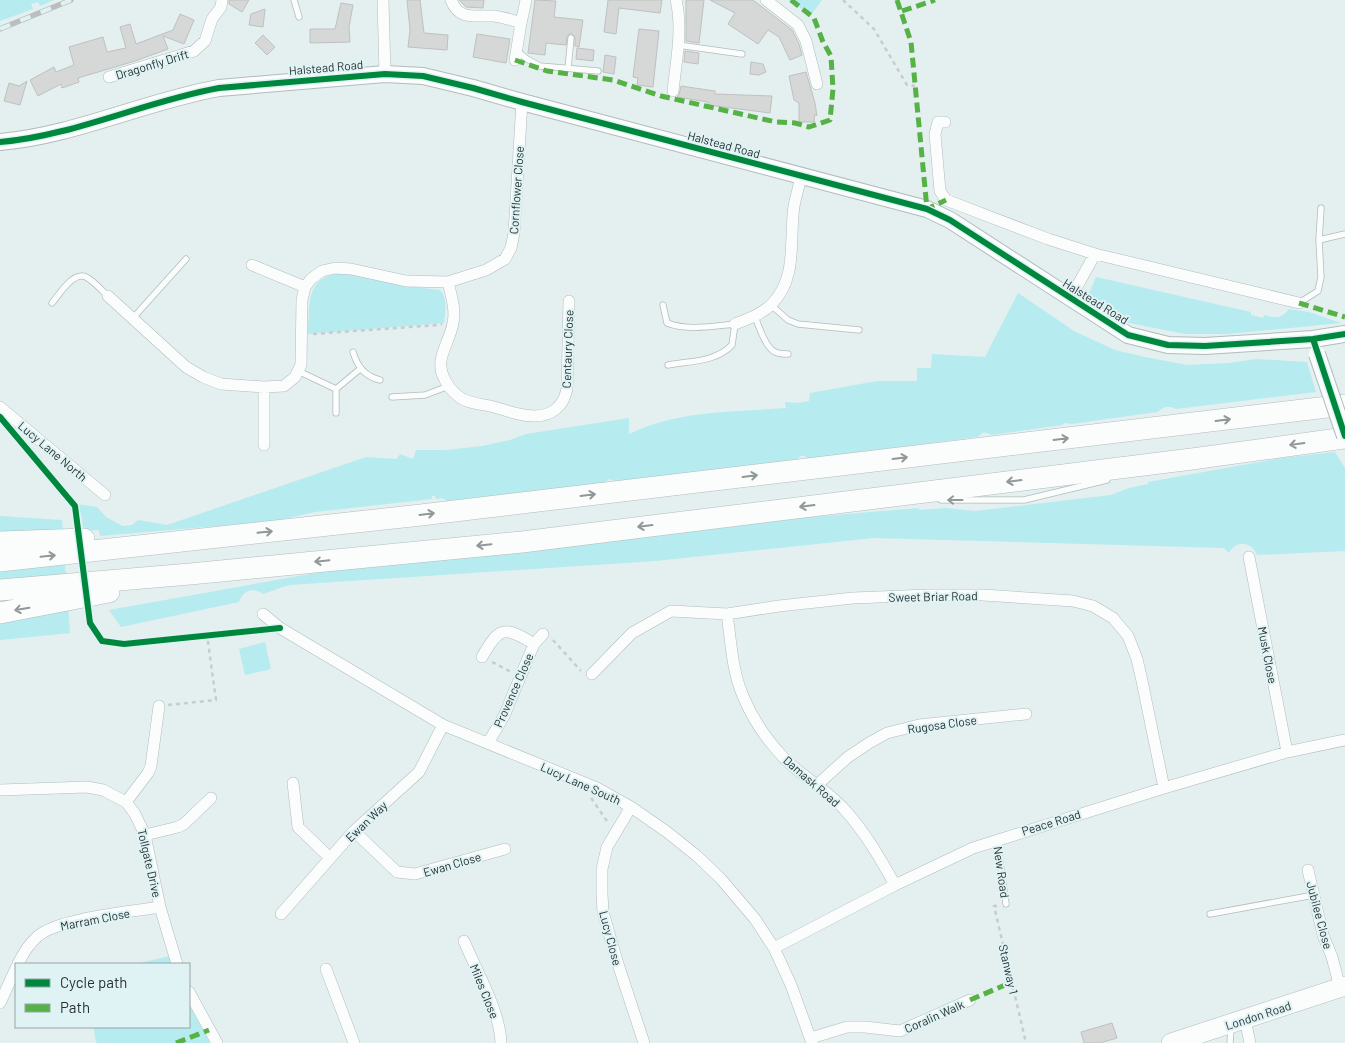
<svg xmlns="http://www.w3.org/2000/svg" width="1345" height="1043" viewBox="0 0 1345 1043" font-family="Barlow,sans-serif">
	<rect width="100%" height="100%" fill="#e4eff0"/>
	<path fill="#b6ebef" d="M0,0H54L40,6L38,2L31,4L33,9L0,21Z
		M788,0H822L811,15Z
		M348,273L405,286L440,290C448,299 445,312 444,323L308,334C310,300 305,274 348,273Z
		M1096,277L1251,312V315L1263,318L1264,315C1275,318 1282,319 1289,309L1309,312L1341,323L1228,334H1185L1124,322L1086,301Z
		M1018,293L1074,331L1115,350L1145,357L1187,365L1229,363L1256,359L1307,362L1316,392L1176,409C1168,405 1164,407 1157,412L1072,424L1065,423L1062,425L991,435L984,432L977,437L808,459L804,456H800L797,460L615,481L608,479L605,483L447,501L442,498L436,499L435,496H432V499L315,512L275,521L100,536L99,530L83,531L82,517L76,504L97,507L106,517L123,526L132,525L138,520L167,525L366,457L397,459L400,454L413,459L416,450H446L482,446L510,440L526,434L629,418V434C678,410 733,412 786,408L785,402L798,403L809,401L810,393L877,381H917V368H931L932,354L985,357Z
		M1335,452L1345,468V551L1257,555C1251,541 1236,540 1229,553L1224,548L874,538L655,561L289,585L263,594C253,587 243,590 239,602L121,627L109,610L332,570L739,523L919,508V510L946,508L975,511L1111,495L1129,488L1148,484V482L1282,458Z
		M0,516L62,520L70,633L0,640Z
		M265,642L271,669L245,675L239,649Z
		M170,956L173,964H135Z
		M189,1005L210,1043H97L95,1038L94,1027H189Z"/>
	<path fill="#d5d8d6" stroke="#bec1bf" d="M229,0H249L242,12L229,4Z
		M407,0H420L424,33L448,35L447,50L408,47L410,30Z
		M459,0H484L483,8L466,7Z
		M535,0L556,1L554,17L583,20L579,47L575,46V37L571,33L567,36L566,45L546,43L545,55L528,53Z
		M608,0H662L660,13L619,8L616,34L604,32Z
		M686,0H704L699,43L686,41Z
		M710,0H753L792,30L799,44L802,55L790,60L779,37L768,30L758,44L728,24L735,13Z
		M341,3L353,5L349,27L350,42L310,43V29H335Z
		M265,9L263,27L249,25L251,14Z
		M180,14L194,20L184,44L163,36L168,49L135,61L78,78L79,82L62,88L61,84L38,96L30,80L54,67L56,72L74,65L69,47L103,37L107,52L126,48L120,27L130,24L136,44L173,30Z
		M639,29L659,31L653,87L637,85L638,78L633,77Z
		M477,34L510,39L506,63L473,57Z
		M263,35L275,47L267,55L255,43Z
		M577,48L594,50L593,61L576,59Z
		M685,51L699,53L698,64L684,62Z
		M605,55L616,57L614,74L603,72Z
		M751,62L763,64L766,72L759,75L750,74Z
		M806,72L815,103L817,116L815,114L814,122H799V103L794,100L789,76Z
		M27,81L20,105L4,101L9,83L19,86Z
		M681,86L715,91V94L772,96L770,113L708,105V102L677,97L679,95Z
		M1112,1023L1117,1038L1100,1043H1084L1081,1032Z"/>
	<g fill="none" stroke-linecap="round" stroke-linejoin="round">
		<g stroke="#b3bbbc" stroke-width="7">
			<path id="lane" d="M294,0L299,17
				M678,45L742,54
				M516,50L527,59L540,66L598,71
				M568,68L571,38
				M1319,240L1321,208
				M52,303C59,295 73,271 86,277C94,281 101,290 108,296
				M1299,303L1318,291L1321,277L1319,240L1345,234
				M663,305L667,323C687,331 714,326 735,324L732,345C716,362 690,361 668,365
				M771,305L788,320L798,324L859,330
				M755,316C758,325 766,348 775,352C779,354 784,354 788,354
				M133,318L186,259
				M353,352C358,368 365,376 380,380
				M298,371L336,389V413
				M336,389L360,369
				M392,397L425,395L449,386
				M941,500H1024L1107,480
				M997,840L1006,904
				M1210,914L1314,895
				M1230,1043L1231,1028"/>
		</g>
		<g stroke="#b3bbbc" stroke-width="12">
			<path id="street" d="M383,0L385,74
				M451,0C459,21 475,15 493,16C503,17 512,20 521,23
				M766,0L798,25L806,41L817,84
				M515,60L521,23L526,0
				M109,77L194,51L205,41L212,19L221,7L222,0
				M673,91C676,61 683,30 676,0
				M945,122H938L935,134L940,191L946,200L1048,239L1095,254L1299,303
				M252,265L305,287
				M448,282C451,295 456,310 453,323C450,342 434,359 444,378C447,385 452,391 458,396C466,403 480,404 490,406C510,411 538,424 556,409C563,403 565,397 567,389L569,301
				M108,296L186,367L203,377L221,384L264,387L284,386L295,377L301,365L302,300L305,287L311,279L322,271L335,268L351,269L406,281L448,282L486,270L505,259L511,248L514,233L522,102
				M1070,299L1095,254
				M735,324C748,319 762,314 772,304C798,277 789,240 794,206C796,196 799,186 801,176
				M264,387V445
				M0,407L105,495
				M1249,557L1287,752
				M263,614L280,628L443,725L597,788L631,807L667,832L697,856L721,879L755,919L774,948L791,985L812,1043
				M727,614C731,641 732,671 743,696C752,718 767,740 783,757C801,776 826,789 844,809C865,832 880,858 895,885
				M534,644L543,634
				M482,657C499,627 504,625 534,644L504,716L488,743
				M592,674L632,633L671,611L727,614L779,606L853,598L929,595H983L1073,601L1093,606L1113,618L1128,636L1137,659L1142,681L1164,788
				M293,783L298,827L330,858
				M817,785L848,757L869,743L887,733L919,725L1026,714
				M0,790L87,787L103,790L126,802L135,814L145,835L160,907L177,964
				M126,802L148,773L151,766L159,706
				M631,807L607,847L602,869V894L603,912L617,961L644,1043
				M354,831L397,872L415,874L505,849
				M145,835L178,827L184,824L211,798
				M1308,870L1323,935L1332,957L1340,988
				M281,914L354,831L419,772L443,725
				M464,941C476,970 500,1011 501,1043
				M774,948L895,885L973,848L1164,788L1287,752L1345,740
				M18,964C23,953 29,944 38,936C59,918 131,912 160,907
				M326,969L354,1043
				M189,992L217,1043
				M0,1003L16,968
				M1245,1019L1250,1043
				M811,1038L847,1027H865L900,1031L970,1000"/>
		</g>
		<g stroke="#b3bbbc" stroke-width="18">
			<path id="secondary" d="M0,142C73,136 146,101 219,88L385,74L423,76L473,88L522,102L927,209L950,220L1128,335L1168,345L1205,346L1313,339L1345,334"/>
		</g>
		<g stroke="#b3bbbc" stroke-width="20">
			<path id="primary" d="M1171,1043L1345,986"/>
		</g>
		<g stroke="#b3bbbc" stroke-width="22">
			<path id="highway" d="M0,542L84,539
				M0,561L421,515L1345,405
				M0,590L190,574L522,542L1192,459L1345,438
				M0,613L109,592"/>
		</g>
		<path stroke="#c8cccd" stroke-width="2.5" stroke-dasharray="4 4" stroke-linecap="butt" d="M843,0L874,29L907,85L915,86
			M313,334L438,325L442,324
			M553,640L581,671
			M492,662L511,672
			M168,705L216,700L207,635
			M591,798L609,824
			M997,906H994L1026,1043"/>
		<use href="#lane" stroke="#fbfdfd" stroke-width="5.5"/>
		<use href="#street" stroke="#fbfdfd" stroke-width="11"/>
		<use href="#secondary" stroke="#fbfdfd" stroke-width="16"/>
		<use href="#primary" stroke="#fbfdfd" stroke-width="19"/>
		<use href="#highway" stroke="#fbfdfd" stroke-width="21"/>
		<g stroke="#babebe" stroke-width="5.5">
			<path id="rail" d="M0,29L71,0"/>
		</g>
		<use href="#rail" stroke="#dff3f5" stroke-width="4" stroke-dasharray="11" stroke-linecap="butt"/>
		<g stroke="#b3bbbc" stroke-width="18" stroke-linecap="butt">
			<path id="secondary-bridge" d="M1317,354L1345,436"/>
		</g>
		<use href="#secondary-bridge" stroke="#fbfdfd" stroke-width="16"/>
		<path stroke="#56b246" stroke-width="5" stroke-dasharray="10 5" stroke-linecap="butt" d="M897,0L911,42L927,209L946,200
			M902,11L935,0
			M515,60L547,71L613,80L661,96L776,122L795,123L809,127L830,120L833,89L831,56L823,42L814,18L791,0
			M1299,303L1345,317
			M970,1000L1012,982
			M176,1043L209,1030"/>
		<g stroke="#dff3f5" stroke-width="9">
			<path id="cycleway" d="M0,142C73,136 146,101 219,88L385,74L423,76L473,88L522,102L927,209L950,220L1128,335L1168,345L1205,346L1313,339L1345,334
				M1313,339L1345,436
				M0,417L75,506L90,623L102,641L124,644L280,628"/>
		</g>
		<use href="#cycleway" stroke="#00873e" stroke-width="6"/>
	</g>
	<defs><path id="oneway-shaft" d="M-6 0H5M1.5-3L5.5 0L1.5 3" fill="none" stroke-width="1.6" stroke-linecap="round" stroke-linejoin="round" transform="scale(1.25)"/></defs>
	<g stroke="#929798">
		<use href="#oneway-shaft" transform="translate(1223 420) rotate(-7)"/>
		<use href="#oneway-shaft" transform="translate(1061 439) rotate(-7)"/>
		<use href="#oneway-shaft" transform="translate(1297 444) rotate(172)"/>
		<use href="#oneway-shaft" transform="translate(900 458) rotate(-7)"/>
		<use href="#oneway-shaft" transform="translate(750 476) rotate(-7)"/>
		<use href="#oneway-shaft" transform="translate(1014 481) rotate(173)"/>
		<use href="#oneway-shaft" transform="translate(588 495) rotate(-7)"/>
		<use href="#oneway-shaft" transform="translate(955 500) rotate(180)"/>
		<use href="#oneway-shaft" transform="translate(807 506) rotate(173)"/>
		<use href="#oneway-shaft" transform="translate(427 514) rotate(-7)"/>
		<use href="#oneway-shaft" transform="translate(645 526) rotate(173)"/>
		<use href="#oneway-shaft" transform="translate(265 532) rotate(-6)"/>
		<use href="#oneway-shaft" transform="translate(484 545) rotate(174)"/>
		<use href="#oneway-shaft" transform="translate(48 556) rotate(-6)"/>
		<use href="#oneway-shaft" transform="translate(322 561) rotate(174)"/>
		<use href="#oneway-shaft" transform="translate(22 609) rotate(170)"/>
	</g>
	<g text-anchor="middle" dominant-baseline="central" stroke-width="4" stroke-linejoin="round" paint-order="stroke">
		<g font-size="12" fill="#293132" stroke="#dff3f5">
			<text transform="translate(152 64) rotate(-17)">Dragonfly Drift</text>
			<text transform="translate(326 67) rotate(-5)">Halstead Road</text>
			<text transform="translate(724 144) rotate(15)">Halstead Road</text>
			<text transform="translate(516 190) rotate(-86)">Cornflower Close</text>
			<text transform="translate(1096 301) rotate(32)">Halstead Road</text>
			<text transform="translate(567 349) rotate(-88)">Centaury Close</text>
			<text transform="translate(53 451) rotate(40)">Lucy Lane North</text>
			<text transform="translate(933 596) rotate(-1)">Sweet Briar Road</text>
			<text transform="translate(1268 655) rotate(79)">Musk Close</text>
			<text transform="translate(513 690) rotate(-66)">Provence Close</text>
			<text transform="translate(942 724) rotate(-8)">Rugosa Close</text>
			<text transform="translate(812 781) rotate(41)">Damask Road</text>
			<text transform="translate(581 783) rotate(24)">Lucy Lane South</text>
			<text transform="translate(366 821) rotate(-44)">Ewan Way</text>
			<text transform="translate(1051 822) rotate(-17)">Peace Road</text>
			<text transform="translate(150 863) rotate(77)">Tollgate Drive</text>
			<text transform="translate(452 864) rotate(-16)">Ewan Close</text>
			<text transform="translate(1002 872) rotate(82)">New Road</text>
			<text transform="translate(1320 915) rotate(75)">Jubilee Close</text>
			<text transform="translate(95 919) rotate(-11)">Marram Close</text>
			<text transform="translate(611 938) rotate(75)">Lucy Close</text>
			<text transform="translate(1009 969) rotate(77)">Stanway 1</text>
			<text transform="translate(485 991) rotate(68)">Miles Close</text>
			<text transform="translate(1258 1015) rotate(-18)">London Road</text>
			<text transform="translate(934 1016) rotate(-24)">Coralin Walk</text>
		</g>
	</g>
	<rect x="15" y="963" width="175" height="65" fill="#dff3f5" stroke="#96a5a7"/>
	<rect x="25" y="979" width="25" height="8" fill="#00873e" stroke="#96a5a7"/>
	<text x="60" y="988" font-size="15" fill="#293132">Cycle path</text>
	<rect x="25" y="1004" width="25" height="8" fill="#56b246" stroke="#96a5a7"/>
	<text x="60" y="1013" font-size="15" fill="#293132">Path</text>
</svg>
